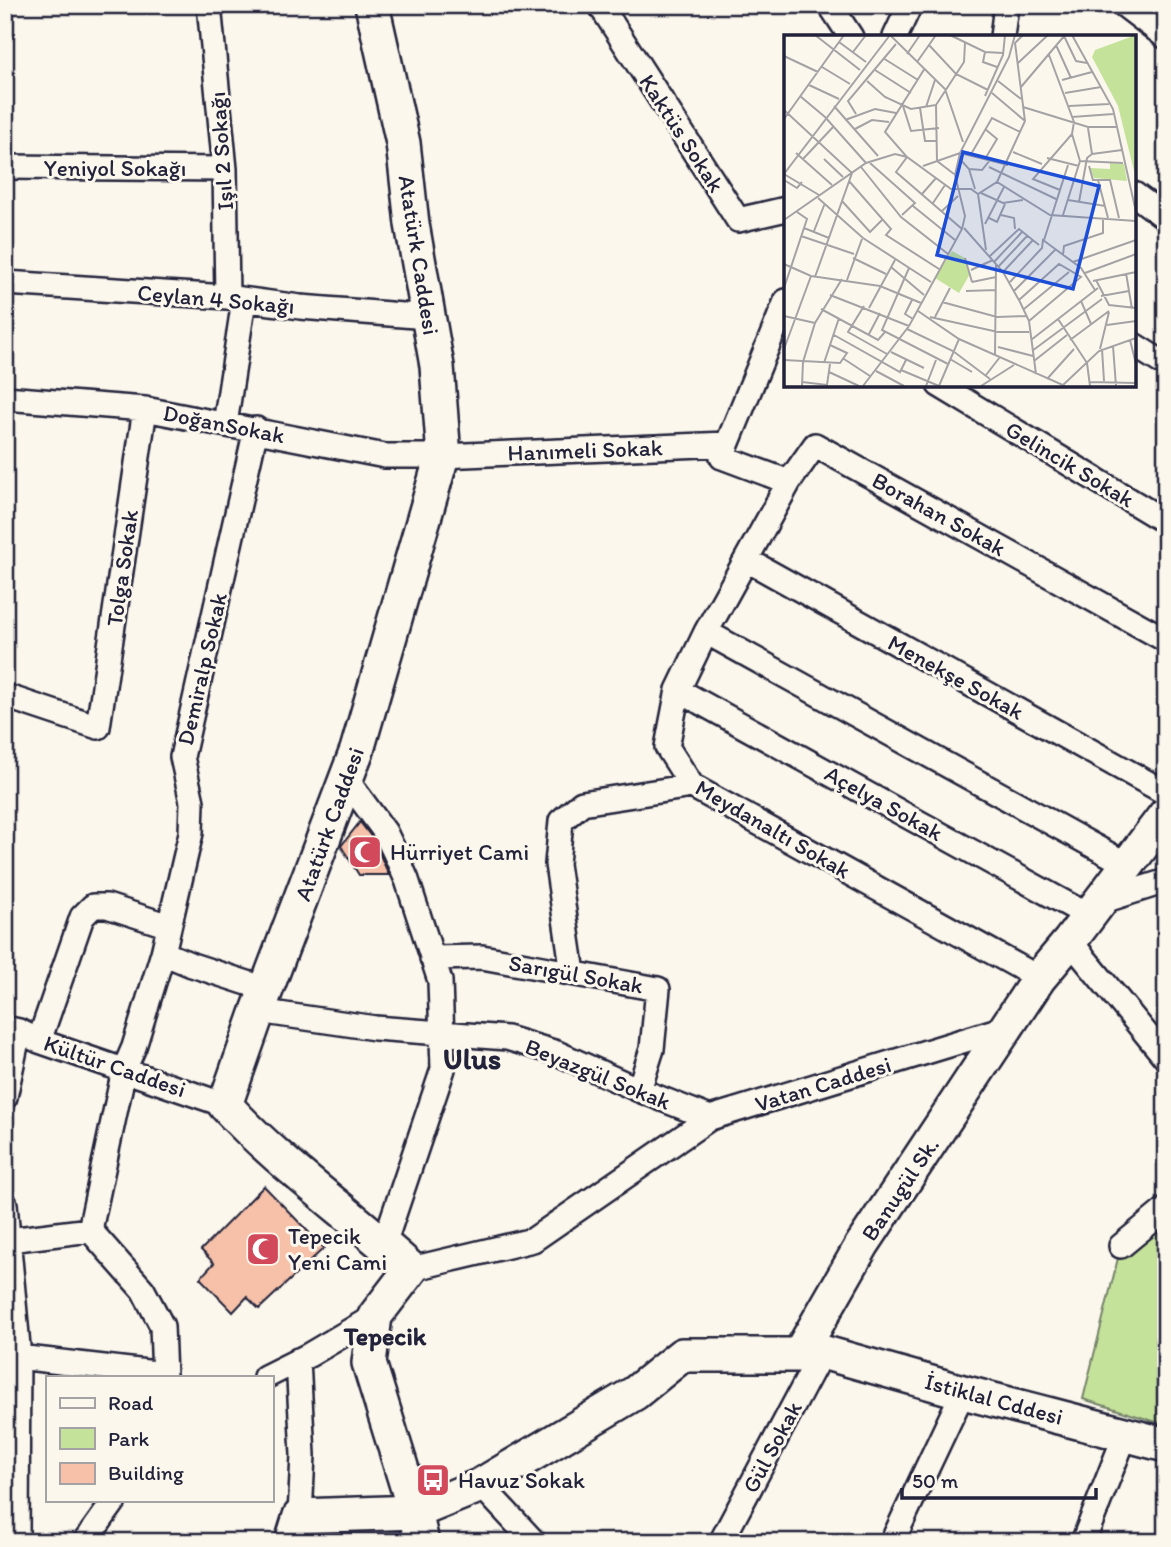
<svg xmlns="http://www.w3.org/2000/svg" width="1171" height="1547" viewBox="0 0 1171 1547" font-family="Itim,sans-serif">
	<rect width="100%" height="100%" fill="#fbf7ec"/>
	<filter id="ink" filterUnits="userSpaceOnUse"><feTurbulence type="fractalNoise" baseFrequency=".0143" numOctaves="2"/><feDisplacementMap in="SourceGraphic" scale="14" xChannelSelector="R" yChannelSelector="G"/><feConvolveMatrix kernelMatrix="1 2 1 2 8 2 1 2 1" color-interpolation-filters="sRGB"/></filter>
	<g filter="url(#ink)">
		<path fill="#c5e29a" stroke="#74826a" stroke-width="2" d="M1166,1211V1425L1083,1399L1121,1246Z"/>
		<path fill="#f6c1a8" stroke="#22223b" stroke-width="2" d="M360,822L373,839L389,875H359L341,846Z
			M264,1186L324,1248L259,1309L247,1297L233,1312L200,1278L214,1263L201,1250Z"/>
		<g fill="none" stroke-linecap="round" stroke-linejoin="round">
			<g stroke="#22223b" stroke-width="28">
				<path id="street" d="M209,5L225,169L227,297
					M600,5L738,220L786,209
					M830,5L851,37
					M1124,5L1166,37
					M895,37L910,5
					M1002,37L1006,5
					M5,167L225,169
					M1134,194L1166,218
					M5,283L227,297L300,307L428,317
					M786,301L722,457L789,482L815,445L1166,640
					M1134,345L1166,365
					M939,385L1166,522
					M5,398L145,409L385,456H442L727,444
					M225,424L244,300
					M789,482L706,632L678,690L667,747L692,786L1039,978
					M747,560L1166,793
					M706,632L1128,865
					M678,690L1089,916
					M5,696L98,727L145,409
					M346,779L385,832L395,853L407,880L440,981L443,1069L384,1244
					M1100,902L1166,881
					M1070,941L1166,1058
					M163,953L192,965L266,989
					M432,958L482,957L658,989L652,1049L639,1090
					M573,973L557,864L561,821L582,803L692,786
					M258,1011L375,1028L507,1038L557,1053L639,1090L710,1118
					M5,1028L19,1031L39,1041L225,1105
					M39,1041L82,917L93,906H107L169,926
					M5,1097L19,1031
					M5,1204L18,1346L17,1542
					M90,1230L124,1070L134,1047L163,953L191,833L192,802L182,757L256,429
					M9,1240L90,1230L143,1290L162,1326L164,1377
					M1121,1246L1166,1209
					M411,1269L533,1240L710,1118L1008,1027
					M18,1357L164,1374
					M298,1360L303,1455L300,1516
					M265,1377L309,1355L375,1316
					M481,1485L534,1542
					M85,1542L115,1500
					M721,1542L822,1352
					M892,1542L963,1392
					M1083,1542L1126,1433"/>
			</g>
			<g stroke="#22223b" stroke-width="38">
				<path id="secondary" d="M372,5L403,143L412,224L437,366L443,444L442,456L357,750L258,1011L225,1105C281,1166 350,1213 411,1269L375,1316L369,1363L415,1512L422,1542
					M799,1355L862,1245L1039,978L1070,941L1166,814
					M292,1542L300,1516L415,1512L481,1485L635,1393L682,1355H799L822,1352L963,1392L1166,1445"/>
			</g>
			<use href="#street" stroke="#fbf7ec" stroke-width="23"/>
			<use href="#secondary" stroke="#fbf7ec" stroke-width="33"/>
		</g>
	</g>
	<defs>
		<g id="mosque-square" transform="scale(1.75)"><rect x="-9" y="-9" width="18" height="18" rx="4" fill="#d1495b" stroke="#fbf7ec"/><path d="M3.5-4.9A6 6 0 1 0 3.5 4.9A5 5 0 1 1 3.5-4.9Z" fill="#fff"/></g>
		<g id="bus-square" transform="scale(1.75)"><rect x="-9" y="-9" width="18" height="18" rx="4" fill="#d1495b" stroke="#fbf7ec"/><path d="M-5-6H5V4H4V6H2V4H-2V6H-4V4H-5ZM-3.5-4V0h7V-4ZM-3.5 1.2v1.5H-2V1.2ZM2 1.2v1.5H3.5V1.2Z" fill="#fff"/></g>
	</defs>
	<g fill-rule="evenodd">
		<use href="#mosque-square" x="365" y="852"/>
		<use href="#mosque-square" x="263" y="1249"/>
		<use href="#bus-square" x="433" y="1480"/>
	</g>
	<g text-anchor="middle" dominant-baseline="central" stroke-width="6" stroke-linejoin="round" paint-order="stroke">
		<g font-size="23" fill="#22223b" stroke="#fbf7ec">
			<text transform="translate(682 133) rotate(57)">Kaktüs Sokak</text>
			<text transform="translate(221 151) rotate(-94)">Işıl 2 Sokağı</text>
			<text x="115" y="168">Yeniyol Sokağı</text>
			<text transform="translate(419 255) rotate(81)">Atatürk Caddesi</text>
			<text transform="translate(216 299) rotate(5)">Ceylan 4 Sokağı</text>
			<text transform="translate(224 424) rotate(11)">DoğanSokak</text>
			<text transform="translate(585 450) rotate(-2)">Hanımeli Sokak</text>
			<text transform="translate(1070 464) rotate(31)">Gelincik Sokak</text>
			<text transform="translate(939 514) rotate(29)">Borahan Sokak</text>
			<text transform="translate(122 568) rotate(-82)">Tolga Sokak</text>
			<text transform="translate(202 669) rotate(-77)">Demiralp Sokak</text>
			<text transform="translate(956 677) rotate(29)">Menekşe Sokak</text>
			<text transform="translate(884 803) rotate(29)">Açelya Sokak</text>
			<text transform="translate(329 824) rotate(-70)">Atatürk Caddesi</text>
			<text transform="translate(773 829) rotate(30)">Meydanaltı Sokak</text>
			<text transform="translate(576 974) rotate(10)">Sarıgül Sokak</text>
			<text transform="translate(115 1066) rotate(19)">Kültür Caddesi</text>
			<text transform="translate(598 1074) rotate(22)">Beyazgül Sokak</text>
			<text transform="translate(823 1084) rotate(-17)">Vatan Caddesi</text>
			<text transform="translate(900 1189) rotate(-56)">Banugül Sk.</text>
			<text transform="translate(994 1399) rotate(15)">İstiklal Cddesi</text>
			<text transform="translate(772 1447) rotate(-62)">Gül Sokak</text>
		</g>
		<g font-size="23" fill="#22223b" stroke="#fbf7ec" text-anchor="start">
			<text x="390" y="852">Hürriyet Cami</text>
			<text x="288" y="1236">Tepecik<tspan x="288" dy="26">Yeni Cami</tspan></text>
			<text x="458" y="1480">Havuz Sokak</text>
		</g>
		<g font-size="26" font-weight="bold" fill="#22223b" stroke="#fbf7ec">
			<text x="385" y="1336">Tepecik</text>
		</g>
		<g font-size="30" font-weight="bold" fill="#22223b" stroke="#fbf7ec">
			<text x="472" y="1058">Ulus</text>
		</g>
	</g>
	<g transform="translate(784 35)">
		<rect width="352" height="352" fill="#fbf7ec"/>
		<path d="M352,0V144L334,71L308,22L311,15ZM326,128L340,129L343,146L310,143L306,133L326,134ZM168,216L181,223L186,239L175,258L151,243Z" fill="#c5e29a"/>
		<path fill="none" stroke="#a4a2a5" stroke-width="2" d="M31,0L76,35M106,0L161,54L179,107M166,0L201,17L219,18M288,0L329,74L352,177M280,1L292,26L303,28M55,7L82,27M145,10L172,39L204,55M272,10L287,43M69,17L82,0M201,17L199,27L213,32M123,19L136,0M265,20L290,87L288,99L249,144L276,155M0,21L34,37M99,23L134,45M133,27L152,0M234,28L264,0M38,32L66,49M141,33L101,97L123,122L112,137L178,194M91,35L127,58M278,45L308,37M83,46L101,62L127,74L152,70M214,46L237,64M25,50L55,64M237,52L281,0M208,58L241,86M281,58L317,52M16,61L41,82L82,128M201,61L219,20L221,0M152,70L153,126L170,139M152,70L180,27L181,8M50,71L94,121M119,71L127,96L155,93M285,71L325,69M142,72L151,45M239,72L304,92H332M136,73L141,106H152M0,75L68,138L31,242M72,79L64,66L112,9M288,82L329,79M0,84L60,0M61,85L91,74L112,78M304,93L308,119M71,94L88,85L105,87M229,117L258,129M12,118L48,150M308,119L338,115M186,121L208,83L236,97M175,123L185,134L191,154M263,123L295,131M19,124L50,91M40,124L59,142M201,124L213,104L201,94M296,126L339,128M86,128L131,168L118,180M139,131L176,118L224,130M305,131L309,145H326L335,183M77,132L117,182L164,219M205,132L272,164M185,134L198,135L206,125M0,145L13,153L18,147M314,145L324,183M65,146L107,194L102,200L155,234M213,147L241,86L231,8L239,0M197,158L219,168L239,165M138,159L152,143M194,159L202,215M35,160L0,139L106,0M34,163L79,203L147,247M284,165L321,171M58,166L86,197L99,184M295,167L303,123L308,119M149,168L161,150M129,171L171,205M158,176L174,161M217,180L230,183L231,194M279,180L296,126L288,99M205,183L213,187L221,169M0,185L82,128L111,119L123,122L167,154H187L194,159L213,147L266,180L352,186M201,189L220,152M20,193L45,203M180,193L219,237L236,267L245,286L252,339M30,196L41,168M17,201L70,219M260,205L284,130M279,220L280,211L319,198V184M206,221L235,194L255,210M69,223L102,239M181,223L188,247M210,227L239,196M289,227L352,205M0,229L27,241L96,251L137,268M107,232L140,260M214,232L244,200M125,233L98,295L164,329M187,235L209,225M219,237L249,205M301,238L352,219M342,238L348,274M63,245L78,204M312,245L325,270L352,273M309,246L352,237M188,247L212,242M226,247L258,213L259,205L297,233L311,255M0,253L23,184L13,177M182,256L212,255M230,256L272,214M46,260L125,291M317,261L345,256M128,265L121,279L129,284M235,265L275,229L297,242L245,286M297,266L307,289M158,267L213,282L242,281M80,271L64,297L103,319M85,273L111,225M37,274L94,305L101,297M240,274L285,237M134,276L175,304L281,351M0,281L31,288M146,282L214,297H245M151,282L166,253M274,284L303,328M323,290L352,286M123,294L169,316L206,344M85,299L96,278M50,300L116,337L122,325M247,305L314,253M286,305L325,276M346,305L352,329M329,311L332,351M214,312L249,321M0,314L27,241M316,314L325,277M318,314L320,346M248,316L318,264M107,317L140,333M211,320L212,230M60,324L86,341M166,324L188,337M0,325L56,328L63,318L46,310M250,326L283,300M40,328L55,283M303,328L306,351M117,335L155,351M92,336L120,351M45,337L75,351M202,340L216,322M263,344L290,314M18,347L43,350L46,329M306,347L352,348M279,350L315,316L352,303M18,351L19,327L31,288L58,244M79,351L125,291L178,194L181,181L171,140L176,118L225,22L231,0M142,351L152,325M155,351L175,304M197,351L230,330"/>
		<path fill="#1d4ed8" fill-opacity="0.15" stroke="#1d4ed8" stroke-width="3.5" d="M179,117L315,151L289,254L153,220Z"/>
		<rect width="352" height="352" fill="none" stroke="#22223b" stroke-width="3.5"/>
	</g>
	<rect width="1171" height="1547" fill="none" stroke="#fbf7ec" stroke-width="28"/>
	<rect x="14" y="14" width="1143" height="1519" fill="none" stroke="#22223b" stroke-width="2.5" filter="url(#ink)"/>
	<rect x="46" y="1376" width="228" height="126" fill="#fbf7ec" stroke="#a4a2a5" stroke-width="2"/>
	<rect x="60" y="1398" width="35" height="10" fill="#fbf7ec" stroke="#a4a2a5" stroke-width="2"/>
	<text x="108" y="1410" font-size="21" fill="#22223b">Road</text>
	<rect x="60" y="1428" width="35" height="21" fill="#c5e29a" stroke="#a4a2a5" stroke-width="2"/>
	<text x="108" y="1446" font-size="21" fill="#22223b">Park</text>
	<rect x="60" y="1463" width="35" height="21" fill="#f6c1a8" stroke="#a4a2a5" stroke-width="2"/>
	<text x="108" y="1480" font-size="21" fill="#22223b">Building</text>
	<path d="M902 1488v10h194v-10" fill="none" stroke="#22223b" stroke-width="3.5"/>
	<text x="912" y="1488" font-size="21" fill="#22223b" stroke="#fbf7ec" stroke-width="5" paint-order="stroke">50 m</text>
</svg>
